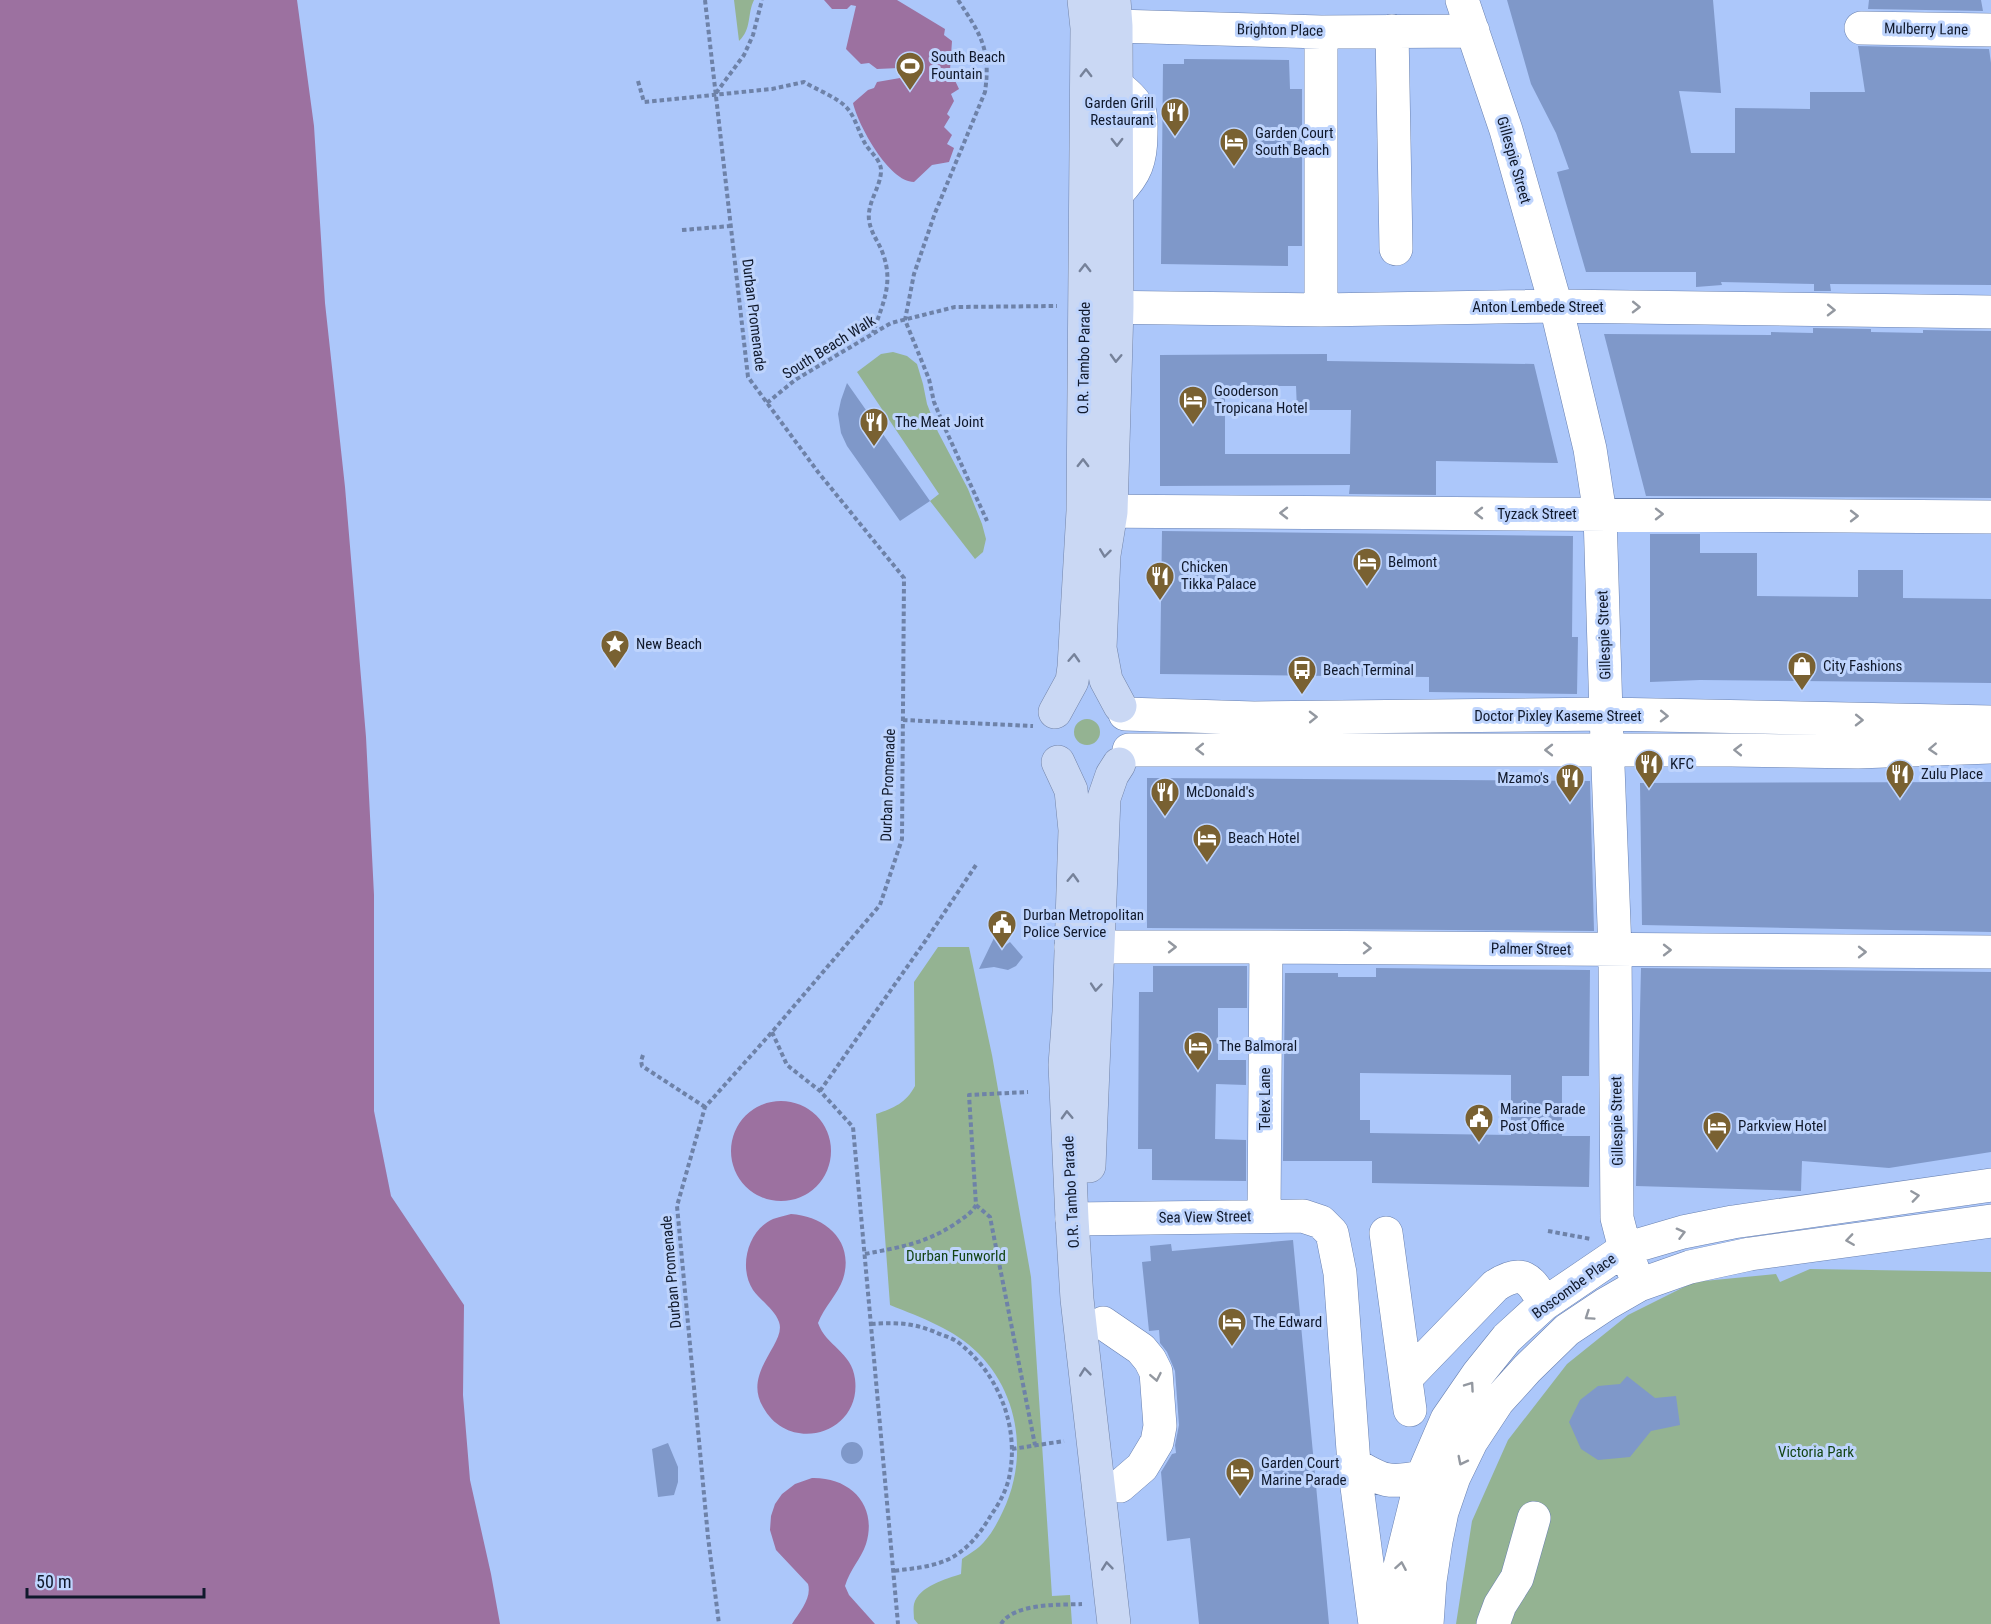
<svg xmlns="http://www.w3.org/2000/svg" width="1991" height="1624" viewBox="0 0 1991 1624" font-family="'Roboto Condensed',sans-serif">
	<rect width="100%" height="100%" fill="#acc7fa"/>
	<path fill="#94b392" d="M734,0H754C747,14 752,29 739,41Z
		M893,352L907,356L917,364L923,384L927,404L938,432L968,489L982,524L986,539L983,552L975,559L930,501L939,494L857,372L881,354Z
		M1074 732a13 13 0 1 1 26 0a13 13 0 1 1-26 0Z
		M938,947H969L992,1055L1031,1277L1052,1596L1070,1595L1072,1624H918L914,1619C914,1615 913,1609 914,1604C919,1586 946,1579 961,1574L962,1559C969,1554 978,1549 984,1542C992,1533 998,1522 1003,1511C1028,1459 1020,1395 978,1353C954,1329 922,1318 890,1305L876,1114C894,1108 906,1103 915,1086L914,982Z
		M1810,1269L1991,1272V1624H1456L1472,1521L1508,1440L1567,1364L1628,1315L1694,1282L1776,1274L1780,1282Z"/>
	<path fill="#9c71a0" d="M0,0H297L314,126L325,303L345,487L366,737L374,895V1111L391,1196L464,1305L463,1395L470,1480L491,1574L500,1624H0Z
		M824,0H897L945,29L944,35L952,41L950,70L959,89L951,94L954,101L947,114L950,117L944,127L952,135L947,144L954,148L949,162L932,165L914,182C889,182 858,125 853,103L868,90L874,88L877,82L900,78L899,68L877,69L869,63L861,64L846,49L856,6L851,5L847,9H832Z
		M731 1151a50 50 0 1 1 100 0a50 50 0 1 1-100 0Z
		M791,1214C825,1216 855,1241 843,1279C838,1294 824,1307 818,1323C826,1346 852,1352 855,1379C862,1434 789,1455 763,1407C742,1372 787,1343 779,1322C775,1310 760,1300 753,1290C738,1267 748,1230 773,1219C778,1217 785,1216 791,1214Z
		M812,1478C850,1477 878,1505 866,1544C861,1559 850,1569 845,1586L849,1595L875,1624H792C800,1611 812,1598 808,1584L776,1550L770,1530L771,1516L775,1504L782,1494L795,1484Z"/>
	<path fill="#7f98c9" fill-rule="evenodd" d="M1507,0H1713L1721,93L1679,91L1691,153H1735V108L1810,109V92H1865L1858,46L1989,49L1991,63V285L1830,284L1831,291H1814V284L1721,282L1722,285L1696,287V272H1586L1557,172L1569,169L1556,133L1531,84Z
		M1869,0H1981L1983,11L1868,9Z
		M1184,59L1289,60L1290,89H1302V246H1288V266L1161,264L1163,64H1184Z
		M1813,328L1871,329V332L1923,333V330L1991,331V498L1646,496L1604,334L1771,335V332L1813,333Z
		M1327,354V361L1534,364L1558,463L1436,461V495L1349,494L1350,485L1160,486V355ZM1225,386H1296L1297,410H1351L1350,454H1225Z
		M847,383L930,501L900,521L847,446L841,433L838,414L841,400Z
		M1162,531L1573,536L1572,637H1578L1577,694L1429,692V677L1160,674Z
		M1650,534H1700V553H1757V596L1858,597V570H1903V598L1991,599V683L1700,680L1650,682Z
		M1147,778L1590,781L1594,931L1147,928Z
		M1991,782V932L1642,925L1640,783Z
		M994,938L1004,946L1010,942L1023,957L1016,966L1008,970L994,967L979,969Z
		M1153,966H1247V1008H1218V1060H1246V1085L1216,1084L1215,1139L1246,1140V1181L1152,1180V1149H1138L1139,992H1153Z
		M1376,968L1590,970L1589,1076H1562V1136H1590L1589,1187L1372,1183V1161H1283L1285,973H1338V977H1376ZM1360,1073L1511,1075V1135L1370,1133V1120H1360Z
		M1641,968L1991,972V1152L1889,1168L1802,1161L1801,1191L1636,1186Z
		M1293,1240L1329,1624H1199L1190,1538L1167,1541L1161,1472L1172,1454L1176,1453L1175,1445L1179,1425L1175,1371L1167,1352L1160,1343L1159,1330L1149,1331L1142,1262L1151,1261L1150,1246L1171,1244L1172,1251Z
		M1627,1376L1655,1398L1676,1396L1680,1425L1651,1431L1630,1457L1598,1460L1581,1449L1569,1422L1580,1400L1598,1386L1620,1384Z
		M841 1453a11 11 0 1 1 22 0a11 11 0 1 1-22 0Z
		M668,1443L678,1467V1482L674,1495L658,1497L652,1449Z"/>
	<g fill="none" stroke-linecap="round" stroke-linejoin="round">
		<g stroke="#6981b0" stroke-width="34">
			<path id="minor" d="M1462,0L1506,130L1556,306L1590,449L1600,514L1606,714L1615,950L1617,1218L1625,1249L1639,1285
				M1088,28L1116,26L1321,32L1473,31
				M1861,28L1991,30
				M1392,31L1396,249
				M1321,32V310
				M1117,86C1125,92 1135,100 1139,110C1142,117 1141,126 1141,134C1141,160 1136,174 1117,193
				M1090,307L1321,310L1556,306L1991,312
				M1084,511L1991,517
				M1125,714L1254,718L1606,714L1991,722
				M1129,750H1731L1858,752L1991,747
				M1071,947H1266L1991,952
				M1264,1215L1266,947
				M1072,1219L1303,1216L1321,1222L1332,1233L1340,1273L1354,1464L1375,1624
				M1386,1233L1410,1410
				M1103,1323L1141,1349L1150,1360L1156,1372L1160,1426L1157,1442L1142,1467L1120,1486
				M1406,1378L1495,1286C1522,1268 1531,1278 1544,1304
				M1354,1464C1382,1481 1389,1484 1422,1477
				M1396,1624L1400,1566L1422,1477L1447,1419L1478,1374L1507,1338L1544,1304L1625,1249L1683,1232L1733,1222L1991,1185
				M1427,1624L1430,1581L1436,1541L1442,1512L1454,1477L1471,1442L1498,1401L1527,1369L1567,1330L1606,1304L1639,1285L1690,1267L1750,1254L1991,1221
				M1493,1624L1500,1605L1517,1578L1534,1518"/>
		</g>
		<g stroke="#7284a9" stroke-width="34">
			<path id="major" d="M1114,0L1116,26L1117,307L1111,512L1104,555L1100,648L1106,680L1120,706
				M1055,712L1072,681L1074,667L1083,511L1087,28L1084,0
				M1058,762L1071,790L1075,830L1069,1012L1065,1065L1072,1219L1077,1299L1114,1624
				M1089,1166L1104,798L1112,775L1119,764"/>
		</g>
		<path stroke="#6e82a8" stroke-width="4" stroke-dasharray="4.5 3" stroke-linecap="butt" d="M705,0L748,377L818,472L904,578L902,839L880,905L772,1032L705,1107L677,1206L708,1537L719,1624
			M958,0C981,35 991,49 985,92L935,213L914,274L905,320L929,379L934,402L944,426L987,521
			M638,81L644,102L772,89L804,82C817,90 837,97 847,108C856,118 859,134 866,145C871,153 882,161 881,172C880,188 867,203 869,220C871,234 879,242 883,254C894,284 882,305 873,333
			M716,93L744,55L753,35L762,0
			M682,230L731,226
			M767,403L795,380L891,323L955,307L1057,306
			M903,720L1033,726
			M772,1032L787,1065L820,1091L853,1127L898,1624
			M643,1055L641,1061L642,1066L705,1107
			M820,1091L926,940L976,865
			M976,1205L990,1217L1035,1445
			M1548,1231L1591,1239
			M865,1254C900,1247 924,1244 955,1224C963,1218 971,1214 976,1205L969,1095L1028,1092
			M871,1324C899,1322 916,1323 942,1335C948,1337 954,1339 959,1343C999,1374 1020,1428 1009,1478C1006,1491 999,1504 991,1515C983,1529 972,1544 959,1553C940,1567 915,1568 893,1571
			M1012,1449L1064,1441
			M1001,1624C1014,1603 1059,1605 1082,1604"/>
		<use href="#minor" stroke="#fff" stroke-width="33"/>
		<use href="#major" stroke="#cad8f4" stroke-width="33"/>
	</g>
	<defs><path id="oneway-chevron" d="M-2-3.5L2.5 0L-2 3.5" fill="none" stroke-width="1.6" stroke-linecap="round" stroke-linejoin="round" transform="scale(1.5)"/></defs>
	<g stroke="#76829a">
		<use href="#oneway-chevron" transform="translate(1086 73) rotate(-90)"/>
		<use href="#oneway-chevron" transform="translate(1117 142) rotate(90)"/>
		<use href="#oneway-chevron" transform="translate(1085 268) rotate(-90)"/>
		<use href="#oneway-chevron" transform="translate(1116 358) rotate(92)"/>
		<use href="#oneway-chevron" transform="translate(1083 463) rotate(-89)"/>
		<use href="#oneway-chevron" transform="translate(1105 553) rotate(97)"/>
		<use href="#oneway-chevron" transform="translate(1074 658) rotate(-87)"/>
		<use href="#oneway-chevron" transform="translate(1073 878) rotate(-88)"/>
		<use href="#oneway-chevron" transform="translate(1096 987) rotate(95)"/>
		<use href="#oneway-chevron" transform="translate(1067 1115) rotate(-92)"/>
		<use href="#oneway-chevron" transform="translate(1085 1372) rotate(-96)"/>
		<use href="#oneway-chevron" transform="translate(1107 1566) rotate(-96)"/>
	</g>
	<g stroke="#9398a0">
		<use href="#oneway-chevron" transform="translate(1636 307) rotate(1)"/>
		<use href="#oneway-chevron" transform="translate(1831 310) rotate(1)"/>
		<use href="#oneway-chevron" transform="translate(1284 513) rotate(-180)"/>
		<use href="#oneway-chevron" transform="translate(1479 513) rotate(-180)"/>
		<use href="#oneway-chevron" transform="translate(1659 514)"/>
		<use href="#oneway-chevron" transform="translate(1854 516)"/>
		<use href="#oneway-chevron" transform="translate(1664 716) rotate(1)"/>
		<use href="#oneway-chevron" transform="translate(1313 717) rotate(-1)"/>
		<use href="#oneway-chevron" transform="translate(1859 720) rotate(1)"/>
		<use href="#oneway-chevron" transform="translate(1200 749) rotate(179)"/>
		<use href="#oneway-chevron" transform="translate(1933 749) rotate(177)"/>
		<use href="#oneway-chevron" transform="translate(1549 750) rotate(-180)"/>
		<use href="#oneway-chevron" transform="translate(1738 750) rotate(-179)"/>
		<use href="#oneway-chevron" transform="translate(1172 947)"/>
		<use href="#oneway-chevron" transform="translate(1367 948) rotate(1)"/>
		<use href="#oneway-chevron" transform="translate(1667 950)"/>
		<use href="#oneway-chevron" transform="translate(1862 952)"/>
		<use href="#oneway-chevron" transform="translate(1915 1196) rotate(-8)"/>
		<use href="#oneway-chevron" transform="translate(1681 1233) rotate(-15)"/>
		<use href="#oneway-chevron" transform="translate(1850 1240) rotate(172)"/>
		<use href="#oneway-chevron" transform="translate(1589 1316) rotate(146)"/>
		<use href="#oneway-chevron" transform="translate(1156 1377) rotate(79)"/>
		<use href="#oneway-chevron" transform="translate(1470 1386) rotate(-55)"/>
		<use href="#oneway-chevron" transform="translate(1462 1461) rotate(117)"/>
		<use href="#oneway-chevron" transform="translate(1401 1566) rotate(-80)"/>
	</g>
	<defs>
		<g id="stadium-pin" transform="scale(1.5)"><path d="M0 17L-7.5 6A9.5 9.5 0 1 1 7.5 6Z" fill="#796132" stroke="#bed4fd"/><path d="M0-5a6.5 5 0 1 0 0 10a6.5 5 0 1 0 0-10ZM-3.5-1.8h7v3.6h-7Z" fill="#fff"/></g>
		<g id="restaurant-pin" transform="scale(1.5)"><path d="M0 17L-7.5 6A9.5 9.5 0 1 1 7.5 6Z" fill="#796132" stroke="#bed4fd"/><path d="M-5-6h1v4h1v-4h1v4h1v-4h1v5L-1.5 .5V6h-2V.5L-5-1ZM5-6V6H3V1.5H1.5Q1.5-4 5-6Z" fill="#fff"/></g>
		<g id="hotel-pin" transform="scale(1.5)"><path d="M0 17L-7.5 6A9.5 9.5 0 1 1 7.5 6Z" fill="#796132" stroke="#bed4fd"/><path d="M-6-4.5h1.5V1H6V5H4.5V3h-9V5H-6ZM-4 0a1.8 1.8 0 1 1 3.6 0ZM.5 0V-2.5h3Q6-2.5 6 0Z" fill="#fff"/></g>
		<g id="sight-pin" transform="scale(1.5)"><path d="M0 17L-7.5 6A9.5 9.5 0 1 1 7.5 6Z" fill="#796132" stroke="#bed4fd"/><path d="M0-6L1.8-2.2L6-1.7L2.9 1.2L3.7 5.4L0 3.3L-3.7 5.4L-2.9 1.2L-6-1.7L-1.8-2.2Z" fill="#fff"/></g>
		<g id="shop-pin" transform="scale(1.5)"><path d="M0 17L-7.5 6A9.5 9.5 0 1 1 7.5 6Z" fill="#796132" stroke="#bed4fd"/><path d="M-5-2.5h2.3a2.7 3.5 0 0 1 5.4 0H5L5.5 6h-11ZM-1.5-2.5h3a1.5 2.3 0 0 0-3 0Z" fill="#fff"/></g>
		<g id="bus-pin" transform="scale(1.5)"><path d="M0 17L-7.5 6A9.5 9.5 0 1 1 7.5 6Z" fill="#796132" stroke="#bed4fd"/><path d="M-5-6H5V4H4V6H2V4H-2V6H-4V4H-5ZM-3.5-4V0h7V-4ZM-3.5 1.2v1.5H-2V1.2ZM2 1.2v1.5H3.5V1.2Z" fill="#fff"/></g>
		<g id="civic-pin" transform="scale(1.5)"><path d="M0 17L-7.5 6A9.5 9.5 0 1 1 7.5 6Z" fill="#796132" stroke="#bed4fd"/><path d="M-.6-6.5H3V-4.5H.6V-3L4-1V1h2V6H-6V1h2V-1L-.6-3ZM-1.2 2.5V6h2.4V2.5Z" fill="#fff"/></g>
	</defs>
	<g fill-rule="evenodd">
		<use href="#stadium-pin" x="910" y="66"/>
		<use href="#restaurant-pin" x="1175" y="112"/>
		<use href="#hotel-pin" x="1234" y="142"/>
		<use href="#hotel-pin" x="1193" y="400"/>
		<use href="#restaurant-pin" x="874" y="422"/>
		<use href="#hotel-pin" x="1367" y="562"/>
		<use href="#restaurant-pin" x="1160" y="576"/>
		<use href="#sight-pin" x="615" y="644"/>
		<use href="#shop-pin" x="1802" y="666"/>
		<use href="#bus-pin" x="1302" y="670"/>
		<use href="#restaurant-pin" x="1649" y="764"/>
		<use href="#restaurant-pin" x="1900" y="774"/>
		<use href="#restaurant-pin" x="1570" y="778"/>
		<use href="#restaurant-pin" x="1165" y="792"/>
		<use href="#hotel-pin" x="1207" y="838"/>
		<use href="#civic-pin" x="1002" y="924"/>
		<use href="#hotel-pin" x="1198" y="1046"/>
		<use href="#civic-pin" x="1479" y="1118"/>
		<use href="#hotel-pin" x="1717" y="1126"/>
		<use href="#hotel-pin" x="1232" y="1322"/>
		<use href="#hotel-pin" x="1240" y="1472"/>
	</g>
	<g text-anchor="middle" dominant-baseline="central" stroke-width="6" stroke-linejoin="round" paint-order="stroke">
		<g font-size="15" fill="#10192c" stroke="#bed4fd">
			<text transform="translate(1926 29) rotate(1)">Mulberry Lane</text>
			<text transform="translate(1280 30) rotate(1)">Brighton Place</text>
			<text transform="translate(1514 160) rotate(74)">Gillespie Street</text>
			<text x="1538" y="307">Anton Lembede Street</text>
			<text transform="translate(754 315) rotate(83)">Durban Promenade</text>
			<text transform="translate(829 347) rotate(-32)">South Beach Walk</text>
			<text transform="translate(1084 358) rotate(-89)">O.R. Tambo Parade</text>
			<text x="1537" y="514">Tyzack Street</text>
			<text transform="translate(1604 635) rotate(-92)">Gillespie Street</text>
			<text x="1558" y="716">Doctor Pixley Kaseme Street</text>
			<text transform="translate(888 785) rotate(-88)">Durban Promenade</text>
			<text transform="translate(1531 949) rotate(1)">Palmer Street</text>
			<text transform="translate(1265 1099) rotate(-90)">Telex Lane</text>
			<text transform="translate(1617 1121) rotate(-91)">Gillespie Street</text>
			<text transform="translate(1071 1192) rotate(-93)">O.R. Tambo Parade</text>
			<text transform="translate(1205 1217) rotate(-1)">Sea View Street</text>
			<text transform="translate(671 1272) rotate(-95)">Durban Promenade</text>
			<text transform="translate(1574 1286) rotate(-36)">Boscombe Place</text>
		</g>
		<g font-size="15" fill="#10192c" stroke="#bed4fd" text-anchor="start">
			<text x="931" y="57">South Beach<tspan x="931" dy="17">Fountain</tspan></text>
			<text x="1154" y="103" text-anchor="end">Garden Grill<tspan x="1154" dy="17">Restaurant</tspan></text>
			<text x="1255" y="133">Garden Court<tspan x="1255" dy="17">South Beach</tspan></text>
			<text x="1214" y="391">Gooderson<tspan x="1214" dy="17">Tropicana Hotel</tspan></text>
			<text x="895" y="422">The Meat Joint</text>
			<text x="1388" y="562">Belmont</text>
			<text x="1181" y="567">Chicken<tspan x="1181" dy="17">Tikka Palace</tspan></text>
			<text x="636" y="644">New Beach</text>
			<text x="1823" y="666">City Fashions</text>
			<text x="1323" y="670">Beach Terminal</text>
			<text x="1670" y="764">KFC</text>
			<text x="1921" y="774">Zulu Place</text>
			<text x="1549" y="778" text-anchor="end">Mzamo's</text>
			<text x="1186" y="792">McDonald's</text>
			<text x="1228" y="838">Beach Hotel</text>
			<text x="1023" y="915">Durban Metropolitan<tspan x="1023" dy="17">Police Service</tspan></text>
			<text x="1219" y="1046">The Balmoral</text>
			<text x="1500" y="1109">Marine Parade<tspan x="1500" dy="17">Post Office</tspan></text>
			<text x="1738" y="1126">Parkview Hotel</text>
			<text x="1253" y="1322">The Edward</text>
			<text x="1261" y="1463">Garden Court<tspan x="1261" dy="17">Marine Parade</tspan></text>
		</g>
		<g font-size="15" fill="#134414" stroke="#bed4fd">
			<text x="956" y="1256">Durban Funworld</text>
			<text x="1816" y="1452">Victoria Park</text>
		</g>
	</g>
	<path d="M27 1588v9h177v-9" fill="none" stroke="#10192c" stroke-width="3"/>
	<text x="36" y="1588" font-size="18" fill="#10192c" stroke="#bed4fd" stroke-width="4.5" paint-order="stroke">50 m</text>
</svg>
